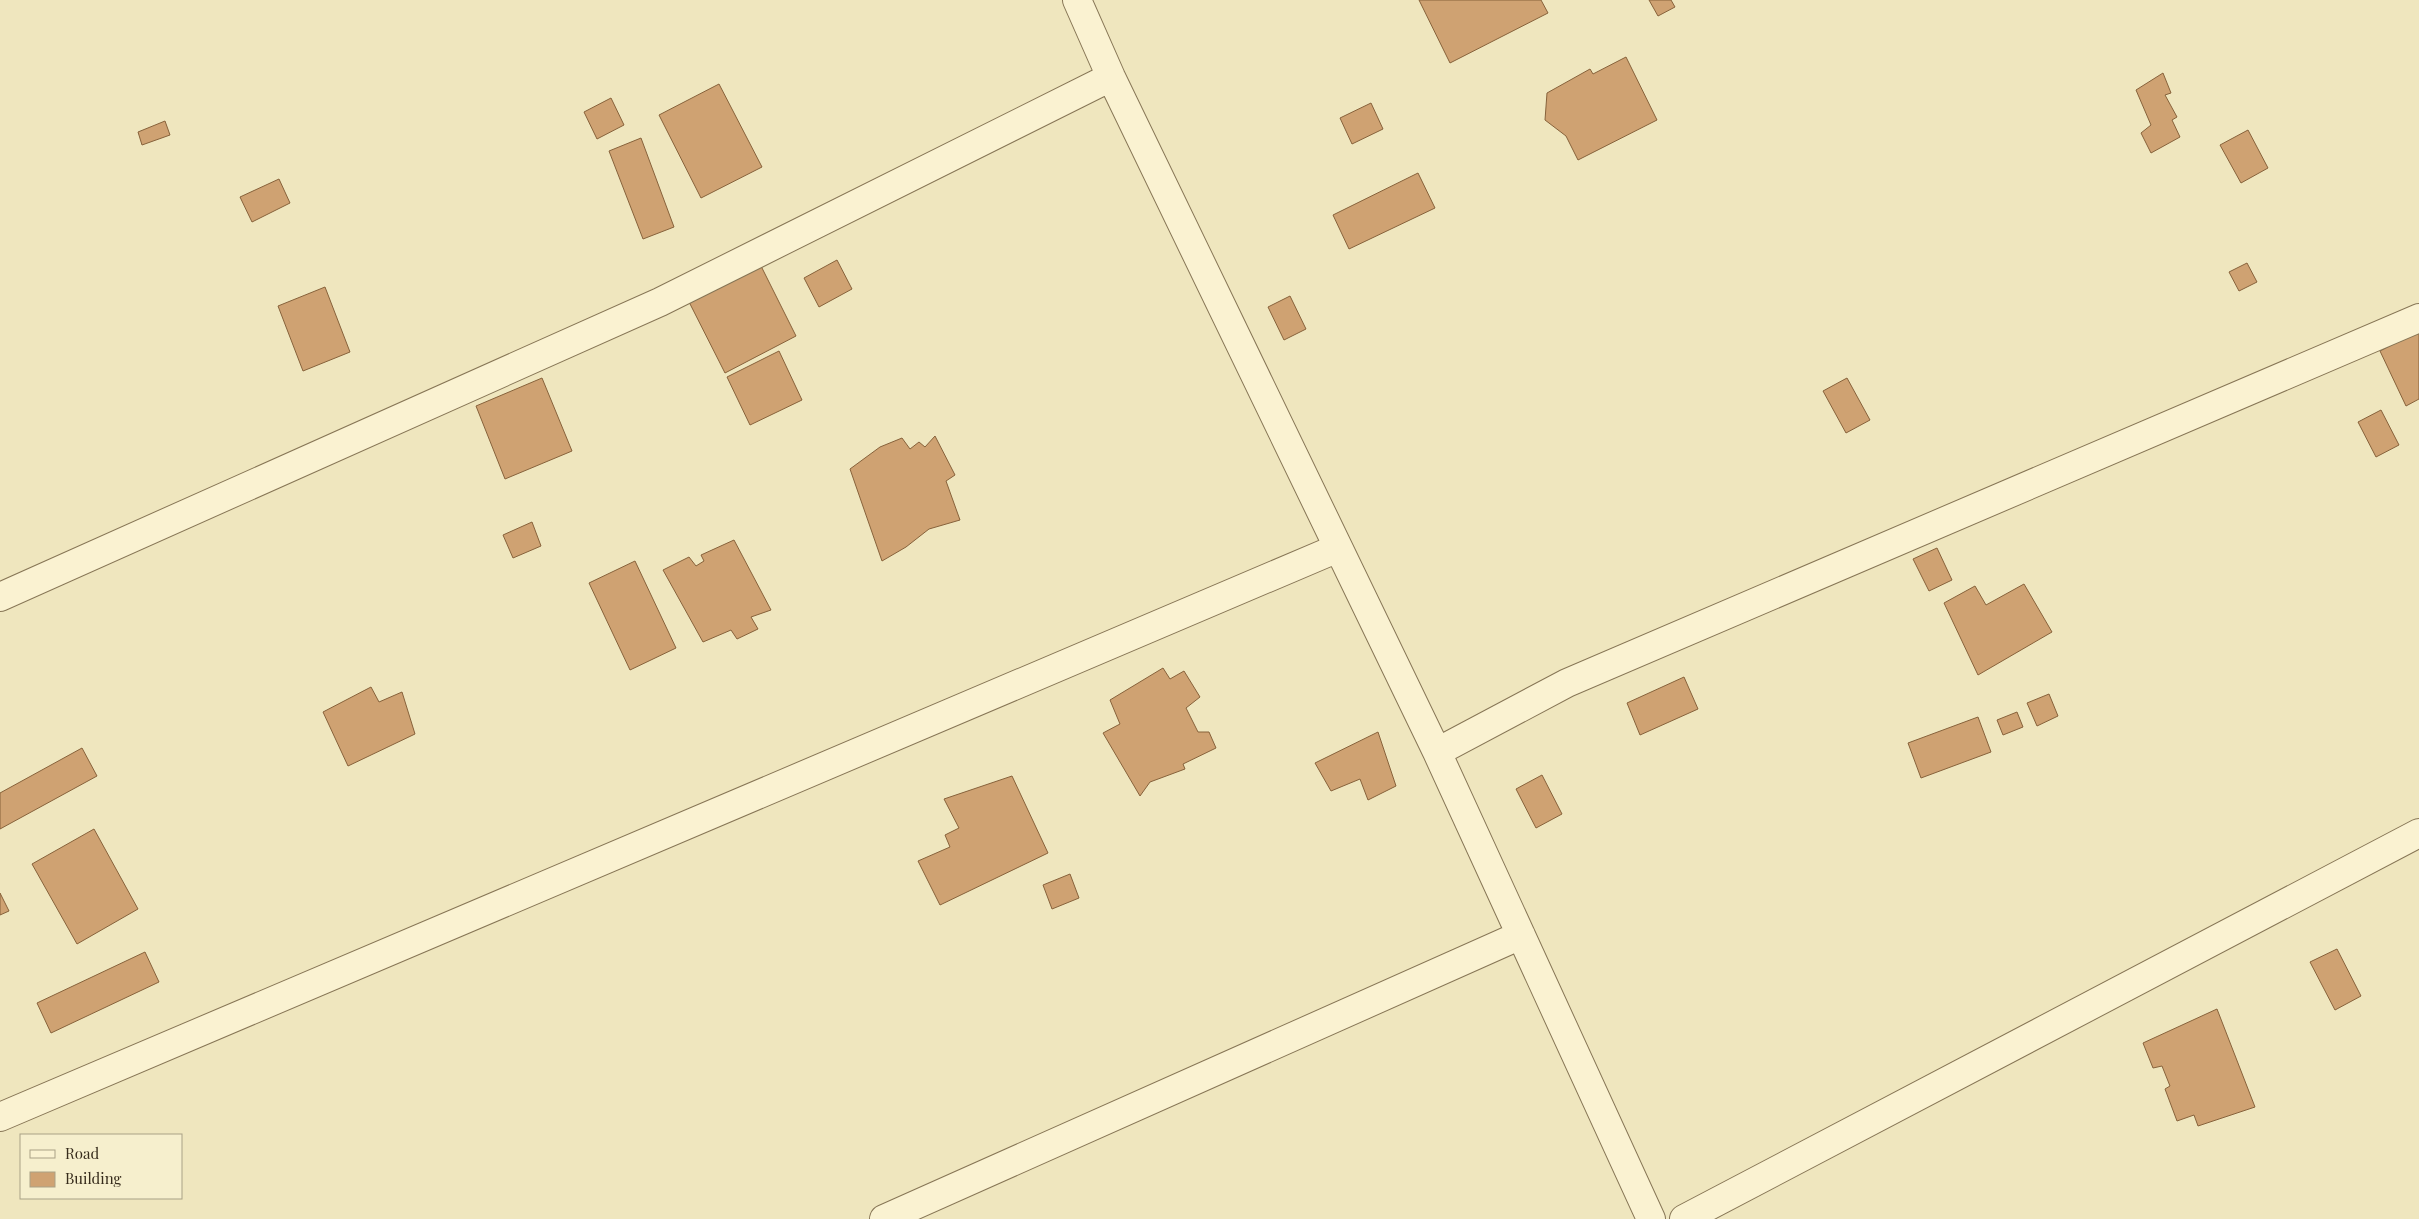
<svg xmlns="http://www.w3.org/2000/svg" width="2419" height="1219" viewBox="0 0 2419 1219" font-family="'Playfair Display',serif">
	<rect width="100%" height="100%" fill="#efe6be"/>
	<path fill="#cfa272" stroke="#87623b" d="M1419,0H1541L1548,13L1450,63Z
		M1649,0H1671L1675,7L1658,16Z
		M1626,57L1657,120L1578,160L1566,136L1545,120L1547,93L1590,69L1593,74Z
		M2163,73L2171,93L2165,95L2177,117L2172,120L2180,137L2151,153L2141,133L2151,125L2136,90Z
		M719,84L762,167L701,198L659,115Z
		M611,98L624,125L597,139L584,112Z
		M1371,103L1383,129L1352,144L1340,118Z
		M165,121L170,135L142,145L138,132Z
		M2248,130L2268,168L2241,183L2220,145Z
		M641,138L674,227L643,239L609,151Z
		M1418,173L1435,208L1349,249L1333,215Z
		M279,179L290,203L252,222L240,197Z
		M757,258L796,336L725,373L685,294Z
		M837,260L852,289L819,307L804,278Z
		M2247,263L2257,282L2239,291L2229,272Z
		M325,287L350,352L303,371L278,306Z
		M1290,296L1306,329L1284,340L1268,307Z
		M2419,331V399L2406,406L2380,351Z
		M779,351L802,400L750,425L727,377Z
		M542,378L572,451L505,479L476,406Z
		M1847,378L1870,420L1846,433L1823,391Z
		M2381,410L2399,445L2376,457L2358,422Z
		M935,436L955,475L946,481L960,520L929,529L906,547L882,561L850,469L880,447L902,438L910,449L919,442L925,447Z
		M532,522L541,546L513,558L503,535Z
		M734,540L771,610L751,617L758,629L737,639L731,630L703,642L663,570L689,557L696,566L704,561L701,555Z
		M1937,548L1952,580L1929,591L1913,559Z
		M635,561L676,648L630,670L589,583Z
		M2024,584L2052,632L1978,675L1944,603L1975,586L1986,605Z
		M1163,668L1170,679L1184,671L1200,697L1186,708L1198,732H1209L1216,748L1183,764L1185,769L1150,782L1140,796L1103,733L1120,724L1110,700Z
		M1684,677L1698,709L1640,735L1627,703Z
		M371,687L379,702L402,692L415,734L348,766L323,712Z
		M2049,694L2058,716L2037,726L2027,703Z
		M2017,712L2023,727L2003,735L1997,720Z
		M1978,717L1991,752L1921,778L1908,743Z
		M1378,732L1396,786L1368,800L1360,779L1331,791L1315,763Z
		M82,748L97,776L0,829V793Z
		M1542,775L1562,814L1536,828L1516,789Z
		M1012,776L1048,853L940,905L918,861L950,847L945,835L959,828L944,799Z
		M94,829L138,909L77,944L32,864Z
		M1070,874L1079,898L1052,909L1043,885Z
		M0,893L9,911L0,915Z
		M2337,949L2361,996L2335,1010L2310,962Z
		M145,952L159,982L51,1033L37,1003Z
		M2217,1009L2255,1107L2198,1126L2194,1115L2177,1121L2165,1089L2170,1086L2162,1066L2153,1068L2143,1043Z"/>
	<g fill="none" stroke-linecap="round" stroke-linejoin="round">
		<g stroke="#877656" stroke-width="30">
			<path id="street" d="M1077,0L1111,77L1437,752L1651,1219
				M0,597L660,302L1111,77
				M1437,752L1567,683L2419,318
				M0,1117L1338,548
				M884,1219L1521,935
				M1684,1219L2419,833"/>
		</g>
		<use href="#street" stroke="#faf2d1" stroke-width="28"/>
	</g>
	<rect x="20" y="1134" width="162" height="65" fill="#f6efcd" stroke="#a9a186"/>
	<rect x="30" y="1150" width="25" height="8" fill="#faf2d1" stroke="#a9a186"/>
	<text x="65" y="1159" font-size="15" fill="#362b1b">Road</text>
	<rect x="30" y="1172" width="25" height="15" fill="#cfa272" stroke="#a9a186"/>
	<text x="65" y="1184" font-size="15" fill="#362b1b">Building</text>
</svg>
